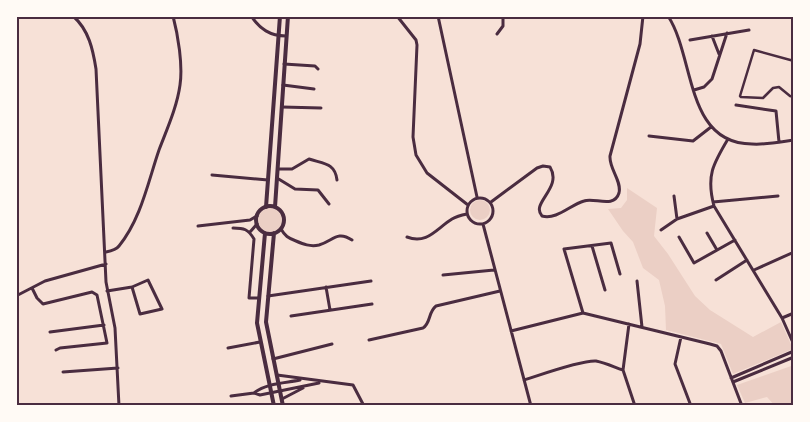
<svg xmlns="http://www.w3.org/2000/svg" width="810" height="422" viewBox="0 0 810 422" font-family="Montserrat,sans-serif">
	<rect width="100%" height="100%" fill="#f7e1d7"/>
	<path fill="#ebcfc5" d="M627,188L657,208L654,236L668,254L695,296L710,310L753,337L781,322L793,349L733,374L721,344L666,330L665,306L659,280L643,268L633,242L623,231L608,209L621,208L627,200Z
		M470 210a10 10 0 1 1 20 0a10 10 0 1 1-20 0Z
		M257 220a13 13 0 1 1 26 0a13 13 0 1 1-26 0Z
		M794,365V406H775L767,397L745,403L737,385Z"/>
	<g fill="none" stroke-linecap="round" stroke-linejoin="round">
		<path stroke="#4a2c40" stroke-width="2.5" d="M794,61L754,50L740,96L741,97L763,98L773,88L779,87L790,96L794,97"/>
		<path stroke="#4a2c40" stroke-width="3" d="M73,16C89,30 93,50 96,69L106,282L115,328L119,406
			M251,16C260,29 270,36 286,36
			M397,16L416,40L417,45L413,137L416,155L427,173L468,205
			M438,16L477,197
			M668,16C695,57 685,144 752,144C766,145 780,142 794,140
			M497,34L503,26V16
			M712,36L719,54
			M690,40L749,30
			M284,64L315,66L318,69
			M283,85L314,89
			M694,90L704,87L712,79L727,33
			M736,105L776,111L779,142
			M282,107L321,108
			M649,136L693,141L711,127
			M728,139C713,164 706,176 714,206L782,318L794,345
			M278,169H292L309,159C324,164 335,163 337,180
			M212,175L268,180
			M277,178L295,189L318,190L329,204
			M674,196L677,219
			M467 211a13 13 0 1 1 26 0a13 13 0 1 1-26 0Z
			M491,202L537,168L543,166L550,167C563,188 530,203 542,216C557,220 570,205 584,201C594,197 614,209 619,193C622,181 609,169 610,156L640,44L643,16
			M713,202L778,196
			M483,224L531,406
			M198,226L250,220L257,216
			M233,228C244,228 248,229 254,239L249,298H259
			M281,229C285,236 288,238 296,241C303,244 310,247 319,245C333,241 337,230 352,240
			M661,230L677,219L714,206
			M250,232L257,224
			M707,233L717,250
			M407,237C427,245 437,228 452,219C457,216 462,215 467,214
			M679,237L694,263L735,240
			M592,246L605,290
			M106,252C111,251 116,250 119,246C141,219 148,182 159,150C167,129 177,107 180,85C183,65 178,35 173,16
			M754,270L794,252
			M443,275L494,270
			M716,280L747,260
			M637,281L642,327
			M326,287L330,310
			M32,288L37,298L43,304L92,292L97,295L107,343L60,348L56,350
			M107,291L132,287L148,280L162,309L140,314L132,287
			M16,296L45,281L106,264
			M268,296L371,281
			M583,313L564,249L611,243L620,274
			M291,316L372,304
			M782,318L794,313
			M629,324L623,370L635,406
			M511,331L583,313L710,344L717,346L721,351L742,406
			M50,332L104,325
			M681,337L675,364L691,406
			M369,340L423,328C431,323 428,312 436,306L500,291
			M228,348L260,342
			M273,359L332,344
			M63,372L118,368
			M277,375L353,385L364,406
			M731,378L794,351
			M524,380C540,375 581,360 596,361C606,363 614,367 623,370
			M733,382L794,357
			M254,393C266,383 286,383 300,380
			M231,396L254,393L260,395L319,383
			M282,399L303,388"/>
		<path stroke="#4a2c40" stroke-width="4" d="M256 220a14 14 0 1 1 28 0a14 14 0 1 1-28 0Z
			M266,207L280,16
			M275,207L288,16
			M265,233L257,323L274,406
			M274,233L266,322L283,406"/>
	</g>
	<rect width="810" height="422" fill="none" stroke="#fffaf5" stroke-width="35"/>
	<rect x="18" y="18" width="774" height="386" fill="none" stroke="#4a2c40" stroke-width="2"/>
</svg>
